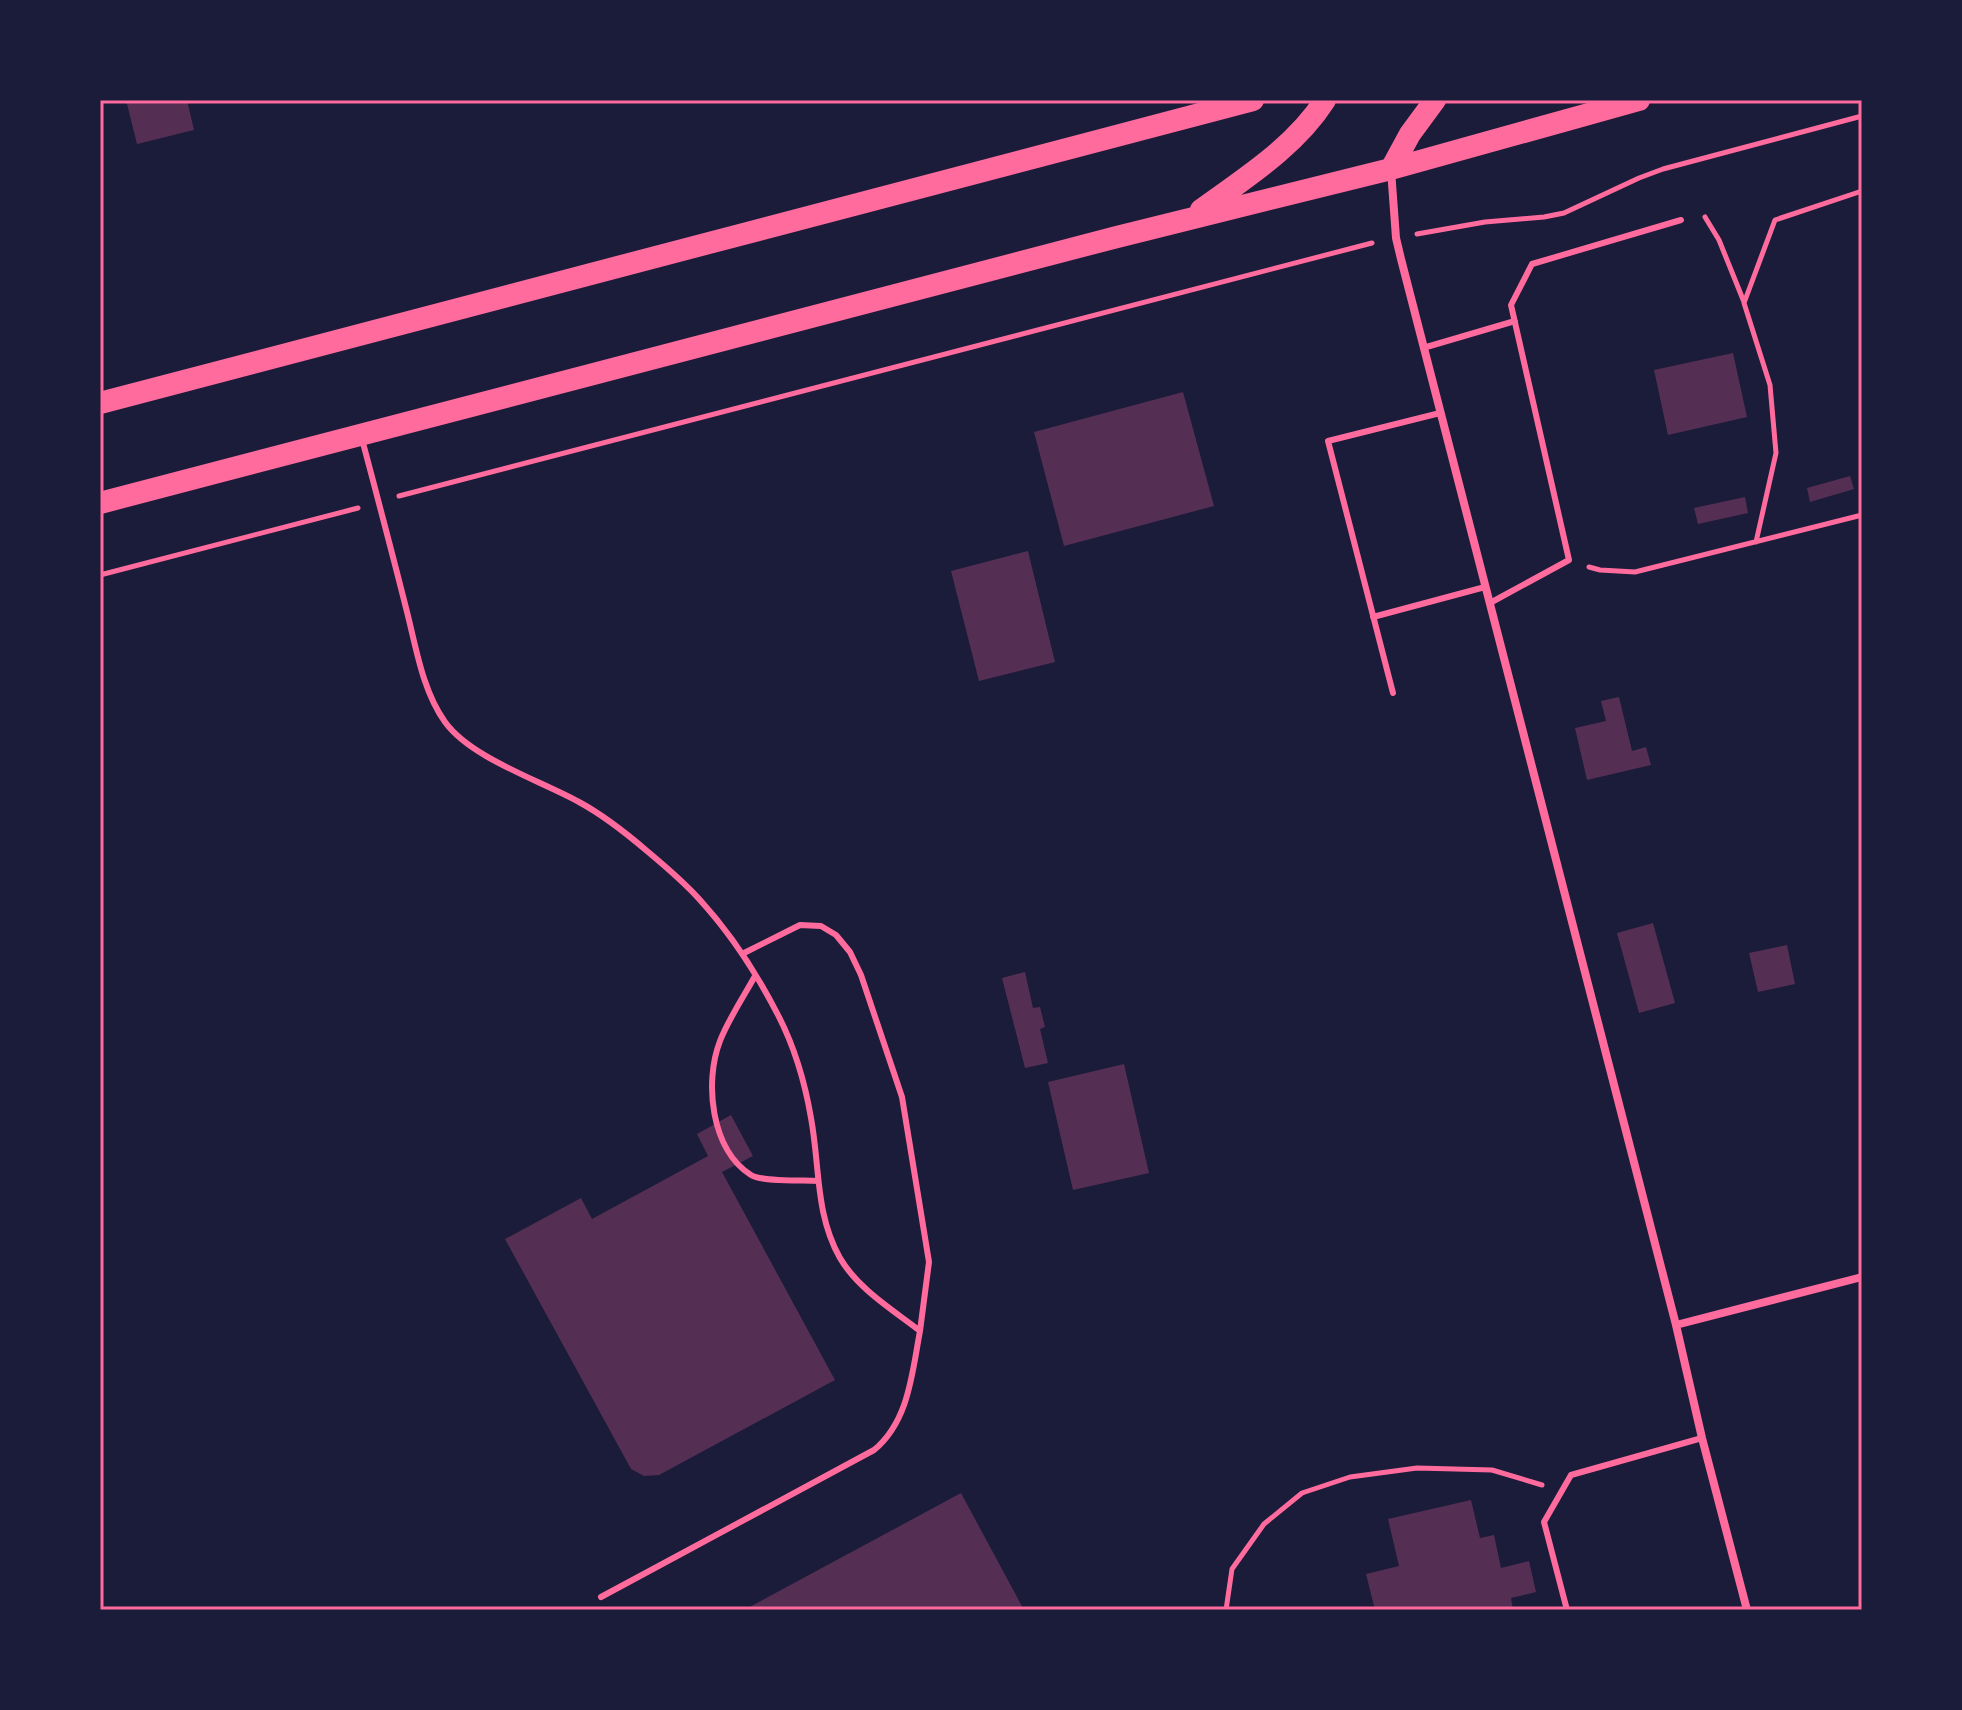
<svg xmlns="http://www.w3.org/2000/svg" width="1962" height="1710" viewBox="0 0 1962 1710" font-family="'Titillium Web',sans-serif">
	<rect width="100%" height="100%" fill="#1b1b3a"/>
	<path fill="#542f53" d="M126,100H187L194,130L137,144Z
		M1733,353L1747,417L1668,435L1654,370Z
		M1183,392L1214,506L1064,546L1034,432Z
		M1850,476L1854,489L1810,502L1807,488Z
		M1745,497L1748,513L1698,524L1694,508Z
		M1028,551L1055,662L979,681L951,571Z
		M1619,697L1632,751L1646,747L1651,765L1587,780L1575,728L1606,721L1601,701Z
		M1653,923L1675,1003L1639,1013L1617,933Z
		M1787,945L1795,984L1758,992L1749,953Z
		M1025,972L1033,1008L1040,1007L1045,1027L1040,1029L1048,1063L1025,1068L1002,978Z
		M1124,1064L1149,1173L1073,1190L1048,1082Z
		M731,1115L753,1156L722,1172L835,1380L659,1475L644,1476L631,1469L505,1239L581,1198L592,1219L708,1156L697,1134Z
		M961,1493L1024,1610H744Z
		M1471,1500L1480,1538L1494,1535L1501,1568L1529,1561L1536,1592L1511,1598L1513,1610H1375L1366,1574L1399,1566L1388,1519Z"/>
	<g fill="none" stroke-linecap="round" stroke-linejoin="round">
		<path stroke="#ff6b9d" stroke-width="5" d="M1705,217L1719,240L1744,302
			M1417,234L1485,222L1544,217L1564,213L1639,178L1663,169L1862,116
			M399,496L1372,243
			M1756,542L1776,453L1770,385L1744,303L1775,220L1862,191
			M1589,567L1600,570L1635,572L1862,515
			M100,575L358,508
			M1226,1610L1232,1569L1264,1524L1302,1493L1350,1477L1417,1468L1492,1470L1542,1485"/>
		<path stroke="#ff6b9d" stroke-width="6" d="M1423,348L1515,321
			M362,439C377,496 392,552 406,608C416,646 422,690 445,722C471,758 539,780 579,802C603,815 626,833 647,851C665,866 684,882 700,900C731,934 757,974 778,1015C794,1046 805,1083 811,1118C820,1166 815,1214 840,1258C858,1289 893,1310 920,1331C912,1373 909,1421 874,1450L601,1597
			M1490,603L1569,560L1511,305L1532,264L1681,220
			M1373,617L1485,587
			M1393,693L1328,441L1440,413
			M742,954L800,925L821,926L836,935L850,952L861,975L902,1097L929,1262L920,1331
			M755,976C744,996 728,1020 720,1041C704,1082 711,1150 751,1175C762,1182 804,1180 818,1181
			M1567,1610L1544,1522L1571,1475L1702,1438"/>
		<path stroke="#ff6b9d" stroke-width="8" d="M1391,170L1396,238L1401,259L1676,1325L1702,1438L1747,1610
			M1676,1325L1862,1277"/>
		<path stroke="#ff6b9d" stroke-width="22" d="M1391,169L1410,134L1435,100
			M1201,210C1245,178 1295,147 1325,100
			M100,403L1253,100
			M100,503L1117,237L1391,169L1639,100"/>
	</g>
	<rect width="1962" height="1710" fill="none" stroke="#1b1b3a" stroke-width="204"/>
	<rect x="102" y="102" width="1758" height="1506" fill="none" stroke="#ff6b9d" stroke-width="3"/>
</svg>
